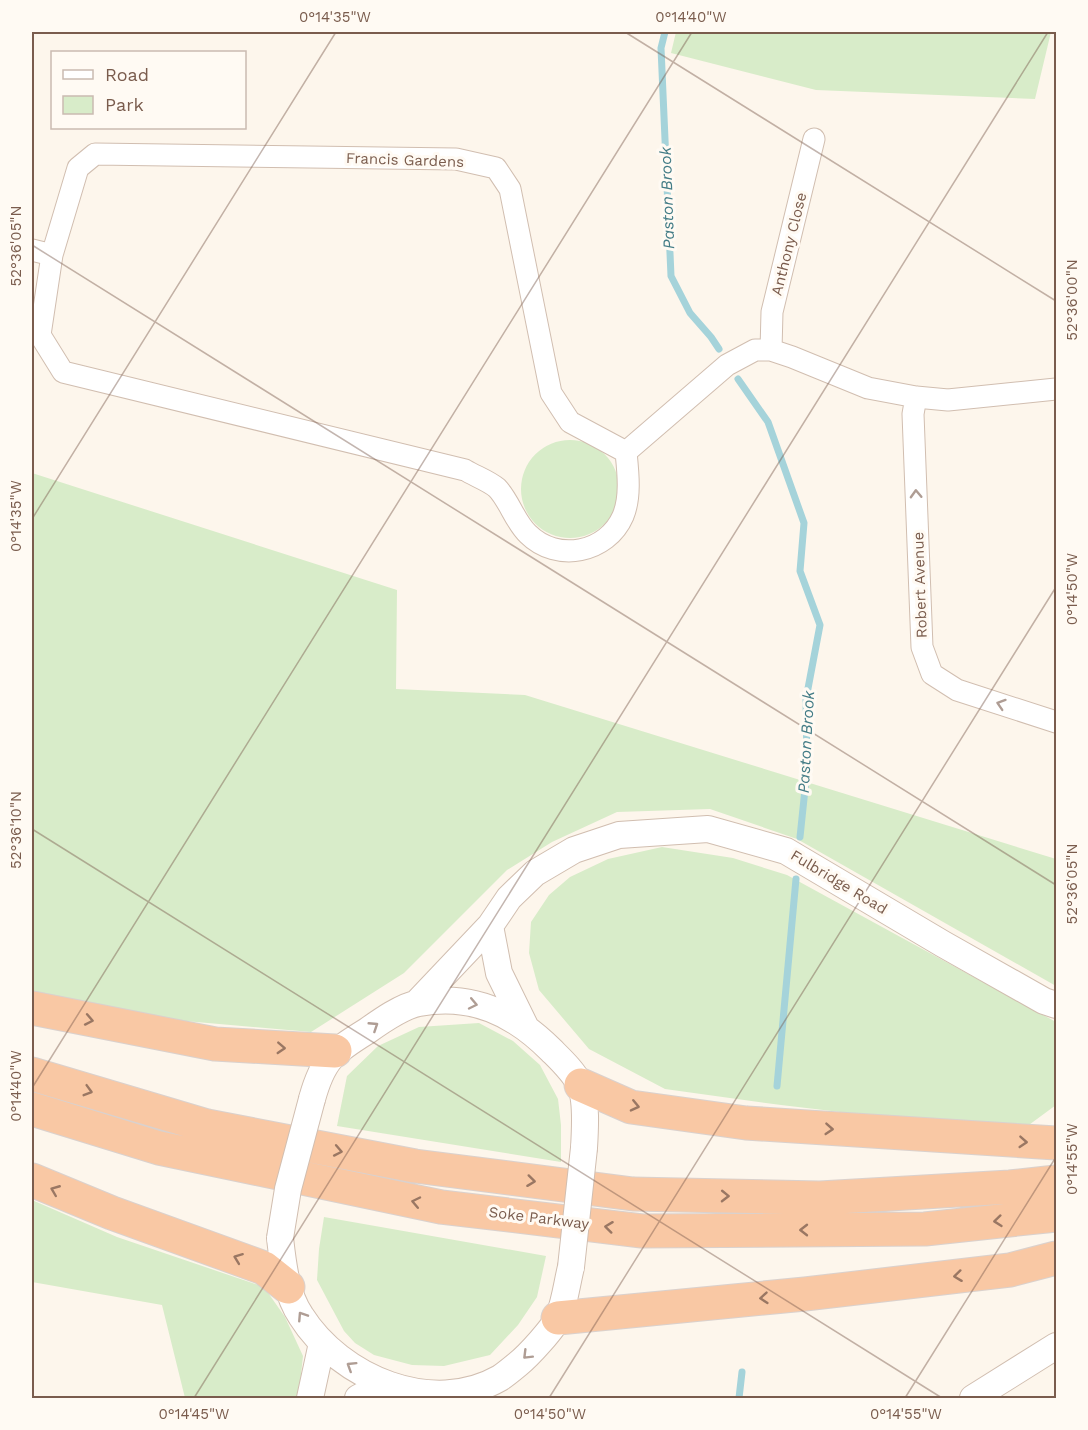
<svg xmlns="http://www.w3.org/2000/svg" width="1088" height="1430" viewBox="0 0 1088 1430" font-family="'Work Sans',sans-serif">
	<rect width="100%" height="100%" fill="#fdf6ec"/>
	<path fill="#d8ecc9" d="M676,32H1051L1035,99L816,90L671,53Z
		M521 489a49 49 0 1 1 98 0a49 49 0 1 1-98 0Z
		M32,473L397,590L396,689L525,695L1056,859V986L797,839L710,809L617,812L552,842L507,870L404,973L311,1032L185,1021L32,992Z
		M662,847L733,858L787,875L1056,1022V1105L1018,1133L781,1105L665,1089L589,1049L539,990L529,953L531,922L549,895L570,877L608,859Z
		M479,1023L513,1041L540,1065L558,1099L561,1125V1162L337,1126L347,1076L378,1046L419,1027Z
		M32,1200L117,1237L264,1287L285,1317L303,1356L300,1384L297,1398H185L162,1305L32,1282Z
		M324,1217L546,1256L537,1297L518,1325L490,1355L444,1366L412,1365L374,1355L355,1343L344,1331L317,1280L319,1249Z"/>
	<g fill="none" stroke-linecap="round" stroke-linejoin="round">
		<path stroke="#a5d3da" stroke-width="7" d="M665,32L661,48L671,276L690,313L711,337L719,349
			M738,379L768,422L804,523L800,571L820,625L806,699L807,770L800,837
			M777,1086L796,879
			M739,1398L742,1372"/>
		<g stroke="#d1beb0" stroke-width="23">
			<path id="minor" d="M95,154L456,159L496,168L510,189L551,393L570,422L626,452C628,472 631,497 623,516C607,553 557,563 528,534C515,522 509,500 497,488C489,481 475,476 465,470L63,372L40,335L52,255L78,168Z
				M32,250L52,255
				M771,350L772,312L814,139
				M916,397L913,414L922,647L932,674L957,690L1056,722
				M626,452L727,365L755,350H771L792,357L868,388L916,397L948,400L1056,389"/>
		</g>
		<g stroke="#d1beb0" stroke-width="28">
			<path id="tertiary" d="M490,926L499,973L525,1026
				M417,1003L490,926L509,898L535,873L574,850L619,835L708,829L786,851L943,944L1044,1001L1056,1005
				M312,1099C323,1059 333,1052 367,1031C381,1021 402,1006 419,1003C472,993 514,1013 551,1050C561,1060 574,1072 580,1085C587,1099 585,1132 584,1148
				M280,1238C283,1264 286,1294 301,1316C340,1378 432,1417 500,1378C506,1374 512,1369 518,1364C528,1356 554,1328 559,1316C565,1301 567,1283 571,1267
				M310,1398L322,1343
				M358,1398L384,1384
				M973,1398L1056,1346"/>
		</g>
		<g stroke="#dad1cd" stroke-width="35">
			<path id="trunk" d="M32,1008L215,1044L335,1051
				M32,1074L207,1126L415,1166L633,1194L820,1198L1010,1187L1056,1182
				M581,1085L631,1107L746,1123L1056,1143
				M32,1109L159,1148L441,1207L642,1231L925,1229L1056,1215
				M32,1180L112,1213L264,1268L288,1287
				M558,1318L805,1294L1010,1270L1056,1258"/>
		</g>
		<use href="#minor" stroke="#fff" stroke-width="21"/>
		<use href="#tertiary" stroke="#fff" stroke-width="26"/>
		<use href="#trunk" stroke="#f9c8a4" stroke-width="33"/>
		<g stroke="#d1beb0" stroke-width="28" stroke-linecap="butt">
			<path id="tertiary-bridge" d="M280,1238L288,1189L312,1099
				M571,1267L584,1148"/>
		</g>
		<use href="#tertiary-bridge" stroke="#fff" stroke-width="26"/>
	</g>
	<defs><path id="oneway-chevron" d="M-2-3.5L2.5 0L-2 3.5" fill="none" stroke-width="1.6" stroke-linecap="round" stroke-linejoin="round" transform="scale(1.5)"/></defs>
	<g stroke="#af9d94">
		<use href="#oneway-chevron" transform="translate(916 494) rotate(-92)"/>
		<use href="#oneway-chevron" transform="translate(1001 704) rotate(-162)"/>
		<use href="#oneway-chevron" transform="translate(473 1004) rotate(12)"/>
		<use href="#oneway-chevron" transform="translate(374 1026) rotate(-33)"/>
		<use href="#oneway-chevron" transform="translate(302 1316) rotate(-123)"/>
		<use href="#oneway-chevron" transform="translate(527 1355) rotate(135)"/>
		<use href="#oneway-chevron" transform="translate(351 1366) rotate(-148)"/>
	</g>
	<g stroke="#9a7763">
		<use href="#oneway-chevron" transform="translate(89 1020) rotate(11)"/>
		<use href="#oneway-chevron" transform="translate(281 1048) rotate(3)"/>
		<use href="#oneway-chevron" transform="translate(88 1091) rotate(16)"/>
		<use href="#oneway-chevron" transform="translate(635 1106) rotate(13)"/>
		<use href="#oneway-chevron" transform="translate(829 1129) rotate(4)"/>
		<use href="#oneway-chevron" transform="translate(1023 1142) rotate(4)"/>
		<use href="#oneway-chevron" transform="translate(338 1151) rotate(11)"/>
		<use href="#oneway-chevron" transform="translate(531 1181) rotate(7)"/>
		<use href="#oneway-chevron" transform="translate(55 1190) rotate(-158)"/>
		<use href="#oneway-chevron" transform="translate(725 1196) rotate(1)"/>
		<use href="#oneway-chevron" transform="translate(416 1202) rotate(-168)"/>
		<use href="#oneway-chevron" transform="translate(998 1221) rotate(174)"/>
		<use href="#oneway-chevron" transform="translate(609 1227) rotate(-173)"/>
		<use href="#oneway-chevron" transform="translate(804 1230) rotate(180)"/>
		<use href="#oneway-chevron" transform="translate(238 1258) rotate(-159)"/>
		<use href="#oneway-chevron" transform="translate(958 1276) rotate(173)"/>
		<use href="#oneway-chevron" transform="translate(764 1298) rotate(175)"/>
	</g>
	<path fill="none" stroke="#7a5c4d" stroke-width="1.5" stroke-opacity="0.45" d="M625,32L1056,301M32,245L1056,885M32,519L336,32M32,829L942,1398M32,1088L692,32M194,1398L1048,32M549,1398L1056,587M905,1398L1056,1157"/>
	<g text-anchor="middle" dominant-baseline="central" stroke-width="6" stroke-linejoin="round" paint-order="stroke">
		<g font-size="15" fill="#7a5c4d" stroke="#fffaf3">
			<text transform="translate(405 160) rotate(2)">Francis Gardens</text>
			<text transform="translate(789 244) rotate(-76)">Anthony Close</text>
			<text transform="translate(920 585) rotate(-92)">Robert Avenue</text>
			<text transform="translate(839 882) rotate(31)">Fulbridge Road</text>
			<text transform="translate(539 1218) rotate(7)">Soke Parkway</text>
		</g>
		<g font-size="16" font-style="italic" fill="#437c86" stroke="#fffaf3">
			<text transform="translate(667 198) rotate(-92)">Paston Brook</text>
			<text transform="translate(806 742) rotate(-87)">Paston Brook</text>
		</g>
	</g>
	<rect width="1088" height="1430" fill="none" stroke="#fffaf3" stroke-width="66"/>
	<rect x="51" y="51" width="195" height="78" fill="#fffaf3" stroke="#cabbb1" stroke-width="1.5"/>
	<rect x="63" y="70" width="30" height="9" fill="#ffffff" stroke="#cabbb1" stroke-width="1.5"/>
	<text x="105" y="81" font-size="18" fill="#7a5c4d">Road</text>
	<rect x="63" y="96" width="30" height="18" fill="#d8ecc9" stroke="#cabbb1" stroke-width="1.5"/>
	<text x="105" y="111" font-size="18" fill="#7a5c4d">Park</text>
	<rect x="33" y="33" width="1022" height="1364" fill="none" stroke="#7a5c4d" stroke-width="2"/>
	<g font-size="15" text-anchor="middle" fill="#7a5c4d">
		<text x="335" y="22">0°14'35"W</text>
		<text x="691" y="22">0°14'40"W</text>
		<text transform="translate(16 246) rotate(-90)" y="5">52°36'05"N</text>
		<text transform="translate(1072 300) rotate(-90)" y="5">52°36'00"N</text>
		<text transform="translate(16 516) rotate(-90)" y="5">0°14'35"W</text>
		<text transform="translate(1072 589) rotate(-90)" y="5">0°14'50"W</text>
		<text transform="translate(16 830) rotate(-90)" y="5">52°36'10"N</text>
		<text transform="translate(1072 884) rotate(-90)" y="5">52°36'05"N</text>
		<text transform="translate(16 1086) rotate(-90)" y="5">0°14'40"W</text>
		<text transform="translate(1072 1159) rotate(-90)" y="5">0°14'55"W</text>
		<text x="194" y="1419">0°14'45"W</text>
		<text x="550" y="1419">0°14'50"W</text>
		<text x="906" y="1419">0°14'55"W</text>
	</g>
</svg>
